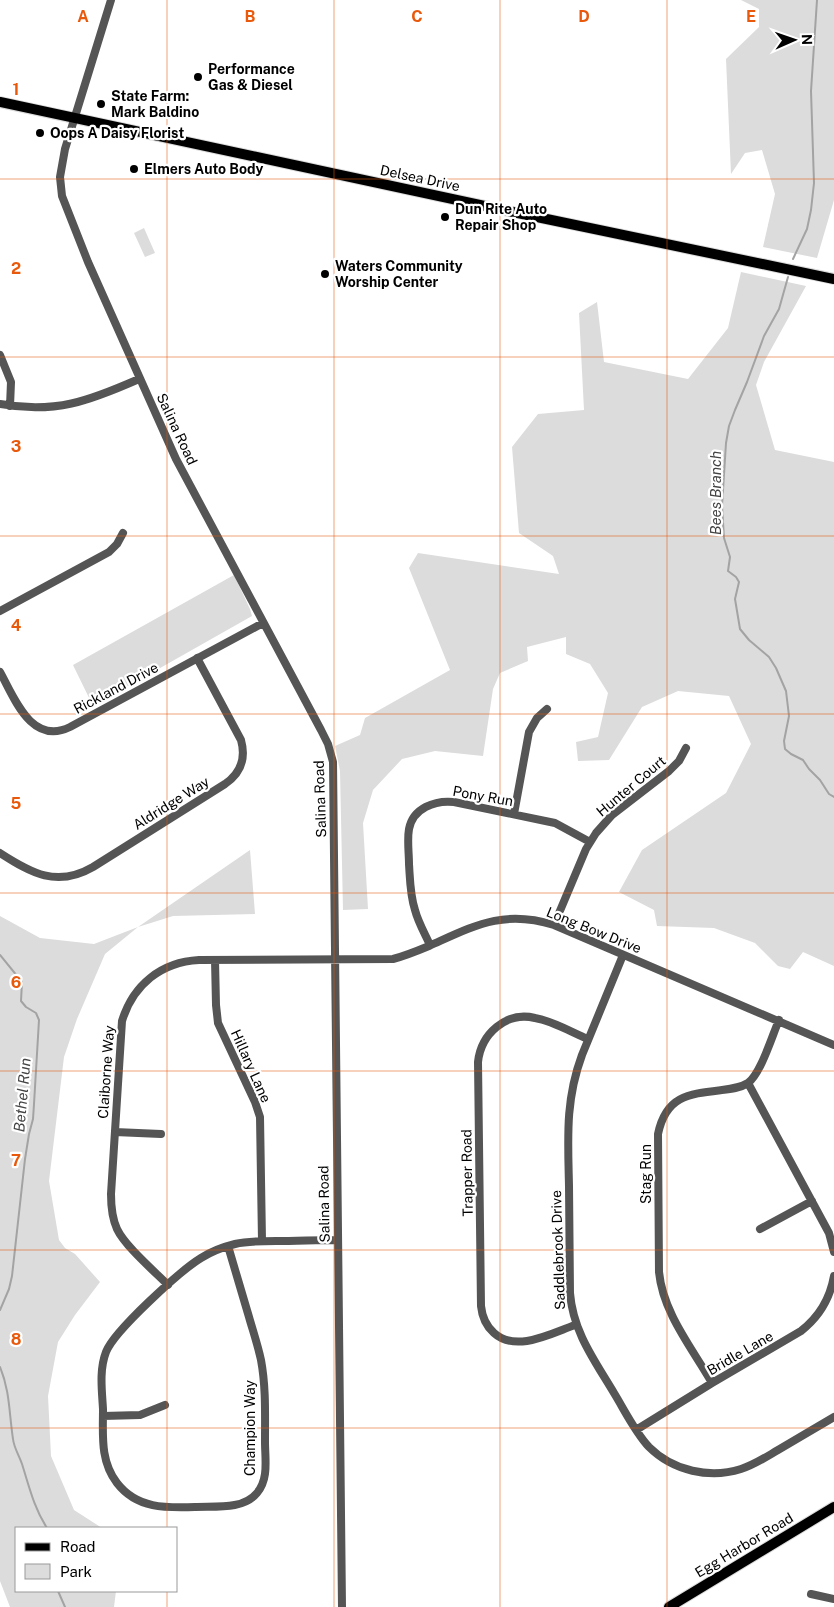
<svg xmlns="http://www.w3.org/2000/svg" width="834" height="1607" viewBox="0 0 834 1607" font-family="'Public Sans',sans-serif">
	<rect width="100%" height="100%" fill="#fff"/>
	<path fill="#dcdcdc" d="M741,0H834V200L817,258L763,247L775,194L762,150L745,153L731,174L726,59L759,27V9Z
		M144,228L155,253L145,257L134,233Z
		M741,272L806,286L764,362L756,385L775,450L834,462V966L803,952L790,969L778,966L755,943L714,928L657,926L654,910L619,892L642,850L726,793L751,744L729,696L678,691L642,707L609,760L578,761L576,742L598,737L608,693L590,664L566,654V637L527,647L528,661L500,673L493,689L483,756L435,751L402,759L373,790L363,823L368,909L343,910L340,771L335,746L360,735L365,718L450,670L409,568L418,553L559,574L553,556L519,533L512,447L538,414L584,410L579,313L597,302L604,362L688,379L728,328Z
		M234,575L250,609L252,616L93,706L73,665Z
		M250,850L255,914L173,916L138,927L105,954L77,1019L64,1057L49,1181L59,1240L65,1248L75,1254L100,1282L75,1315L58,1342L48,1396L51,1456L74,1510L102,1528H16V1591H116L114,1607H10L0,1581V916L40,938L94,944L138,927Z"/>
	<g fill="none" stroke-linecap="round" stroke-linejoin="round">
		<path stroke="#a3a3a3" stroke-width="2" d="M793,259L807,229L811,210L814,183L811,91L817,0
			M788,277L779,309L764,336L747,382L735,410L729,426L726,443L722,506L724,538L730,557L728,571L736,577L739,582L735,599L740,629L749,640L769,657L776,668L786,691L789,716L784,741L785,749L791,754L803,760L809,769L820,780L829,794L834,797
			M0,955L22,982L21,1001L26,1007L36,1013L39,1020L34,1104L33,1119L29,1134L25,1159L12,1276L9,1289L0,1310
			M0,1367C10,1391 9,1413 13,1439C14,1448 19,1455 22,1464C29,1486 34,1508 47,1528
			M58,1591L65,1607"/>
		<g stroke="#dbdbdb" stroke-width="12">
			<path id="major" d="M0,102L513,212L834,279
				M669,1607L834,1507"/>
		</g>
		<path stroke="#555" stroke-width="8" d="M111,0L65,149L60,177L62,196L88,262L176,459L321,730L328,744L333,762L342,1607
			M0,355L11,382L10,406
			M0,404C55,414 89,401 139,379
			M0,611L109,552L117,544L123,533
			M0,672C14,697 31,746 70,727L263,623
			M514,814L529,732L537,718L547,709
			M0,853C31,873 57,888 93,867L225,784C241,773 246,758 241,740L197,658
			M554,925L586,849L596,833L612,815L669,771L679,761L686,748
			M430,945C425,934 418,922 415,910C410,895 410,879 409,864C409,853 407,840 409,829C413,808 435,800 454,802L555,823L590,842
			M623,955L582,1055C565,1101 568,1139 569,1186C569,1222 570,1258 570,1293C573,1332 595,1361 614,1393C625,1411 635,1432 649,1447C673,1471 710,1479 741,1469C754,1465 766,1457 778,1450C797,1439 815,1428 834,1417
			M215,960L216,1005L218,1023L255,1102L260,1117L262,1241
			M748,1083L829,1233L834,1252
			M115,1132L161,1134
			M760,1229L812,1201
			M228,1246C235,1270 242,1293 249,1317C253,1331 258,1346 261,1360C266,1387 265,1414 265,1442C265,1459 269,1479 257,1493C243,1510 215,1506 195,1507C166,1508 137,1509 117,1483C100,1461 103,1435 103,1409C102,1391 99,1370 106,1352C114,1331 180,1271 201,1258C212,1251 223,1247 235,1244C248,1241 262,1241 276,1241C296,1241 317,1240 337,1240
			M168,1285C154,1271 125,1246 117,1229C112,1218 111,1206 111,1194L122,1021C133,985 161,962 199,960L393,959C405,956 417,951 429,946C474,926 503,909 554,925L834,1045
			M575,1325C552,1333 516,1353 494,1333C486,1326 482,1316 481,1306L478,1062C481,1034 506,1011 535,1018C553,1021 571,1032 588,1039
			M712,1383C692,1348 663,1313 659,1272L658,1134C666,1096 688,1094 722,1090C731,1089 740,1088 748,1083C761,1073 772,1036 779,1020
			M103,1416L140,1415L165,1405
			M636,1430L712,1383L801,1331C819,1317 830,1299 834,1276
			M811,1594L834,1599"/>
		<use href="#major" stroke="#000" stroke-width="10"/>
	</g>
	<path fill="none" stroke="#e8590c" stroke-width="1" stroke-opacity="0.55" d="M167,0V1528M334,0V1607M500,0V1607M667,0V1607M0,179H834M0,357H834M0,536H834M0,714H834M0,893H834M0,1071H834M0,1250H834M0,1428H834M167,1591V1607"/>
	<g fill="#000" stroke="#fff" stroke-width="2">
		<circle cx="198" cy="77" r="5"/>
		<circle cx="101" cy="104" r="5"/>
		<circle cx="40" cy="133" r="5"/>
		<circle cx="134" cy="169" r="5"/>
		<circle cx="445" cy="217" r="5"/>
		<circle cx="325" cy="274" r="5"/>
	</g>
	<g text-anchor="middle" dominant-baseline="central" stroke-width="4.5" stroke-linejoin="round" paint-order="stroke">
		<g font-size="14" font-weight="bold" fill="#000" stroke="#fff" text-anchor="start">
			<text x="208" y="69">Performance<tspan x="208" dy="16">Gas &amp; Diesel</tspan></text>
			<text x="111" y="96">State Farm:<tspan x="111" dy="16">Mark Baldino</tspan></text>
			<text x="50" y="133">Oops A Daisy Florist</text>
			<text x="144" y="169">Elmers Auto Body</text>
			<text x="455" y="209">Dun Rite Auto<tspan x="455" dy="16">Repair Shop</tspan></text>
			<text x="335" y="266">Waters Community<tspan x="335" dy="16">Worship Center</tspan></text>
		</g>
		<g font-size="14" fill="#000" stroke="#fff">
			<text transform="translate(420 178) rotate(12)">Delsea Drive</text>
			<text transform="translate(177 429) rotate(65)">Salina Road</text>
			<text transform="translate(116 688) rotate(-28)">Rickland Drive</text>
			<text transform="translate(631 786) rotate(-40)">Hunter Court</text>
			<text transform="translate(483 796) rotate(10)">Pony Run</text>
			<text transform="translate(320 799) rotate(-92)">Salina Road</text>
			<text transform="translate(171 803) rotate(-32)">Aldridge Way</text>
			<text transform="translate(594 930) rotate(22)">Long Bow Drive</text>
			<text transform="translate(251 1066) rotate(66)">Hillary Lane</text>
			<text transform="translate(106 1072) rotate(-86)">Claiborne Way</text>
			<text transform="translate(467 1173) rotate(-91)">Trapper Road</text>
			<text transform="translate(646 1174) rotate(-90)">Stag Run</text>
			<text transform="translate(324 1204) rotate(-91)">Salina Road</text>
			<text transform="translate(558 1250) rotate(-92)">Saddlebrook Drive</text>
			<text transform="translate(740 1353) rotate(-30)">Bridle Lane</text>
			<text transform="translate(250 1428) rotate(-90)">Champion Way</text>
			<text transform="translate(744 1545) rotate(-31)">Egg Harbor Road</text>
		</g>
		<g font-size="15" font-style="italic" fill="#444" stroke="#fff">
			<text transform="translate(715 493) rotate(-90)">Bees Branch</text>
			<text transform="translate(22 1095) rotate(-85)">Bethel Run</text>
		</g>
	</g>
	<g font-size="16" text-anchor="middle" font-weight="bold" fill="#e8590c" stroke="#fff" stroke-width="4.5" stroke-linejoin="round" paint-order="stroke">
		<text x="83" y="22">A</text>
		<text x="250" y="22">B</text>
		<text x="417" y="22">C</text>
		<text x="584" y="22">D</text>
		<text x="751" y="22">E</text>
		<text x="16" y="95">1</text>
		<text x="16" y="274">2</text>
		<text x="16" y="452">3</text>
		<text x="16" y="631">4</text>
		<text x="16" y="809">5</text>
		<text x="16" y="988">6</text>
		<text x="16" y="1166">7</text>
		<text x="16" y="1345">8</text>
	</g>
	<rect x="15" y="1527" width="162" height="65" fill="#ffffff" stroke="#999999"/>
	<rect x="25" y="1543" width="25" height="8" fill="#000000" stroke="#999999"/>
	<text x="60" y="1552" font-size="15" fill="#000000">Road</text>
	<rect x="25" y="1564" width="25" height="15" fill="#dcdcdc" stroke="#999999"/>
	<text x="60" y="1577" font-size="15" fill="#000000">Park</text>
	<g transform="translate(794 40) rotate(88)" stroke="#ffffff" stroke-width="4" paint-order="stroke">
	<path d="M0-4L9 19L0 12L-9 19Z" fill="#000000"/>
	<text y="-8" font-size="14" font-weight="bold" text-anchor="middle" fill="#000000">N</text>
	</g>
</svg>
